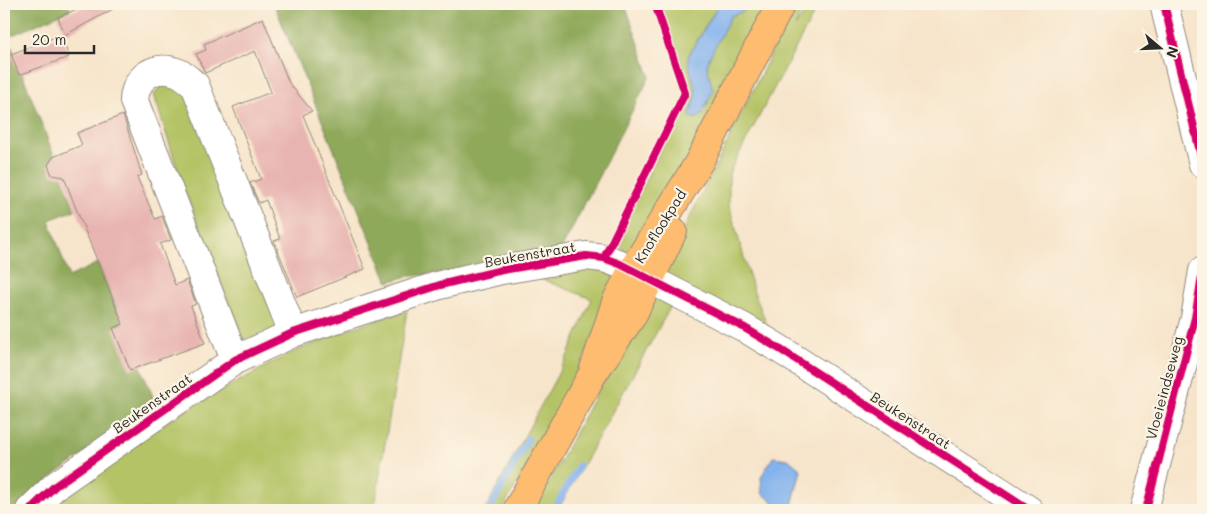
<svg xmlns="http://www.w3.org/2000/svg" width="1207" height="514" viewBox="0 0 1207 514" font-family="Mali,sans-serif">
	<rect width="100%" height="100%" fill="#fcf5e5"/>
	<filter id="ink" filterUnits="userSpaceOnUse"><feTurbulence type="fractalNoise" baseFrequency=".02" numOctaves="2"/><feDisplacementMap in="SourceGraphic" scale="10" xChannelSelector="R" yChannelSelector="G"/><feConvolveMatrix kernelMatrix="1 2 1 2 8 2 1 2 1" color-interpolation-filters="sRGB"/></filter>
	<filter id="wash" filterUnits="userSpaceOnUse"><feTurbulence type="fractalNoise" baseFrequency=".0096" numOctaves="4" result="noise"/><feDisplacementMap in="SourceGraphic" scale="20" xChannelSelector="R" yChannelSelector="G"/><feGaussianBlur stdDeviation="1.12" result="paint"/><feColorMatrix in="noise" values="0 0 0 0 0 0 0 0 0 0 0 0 0 0 0 0 0 1.4 0 .05"/><feComposite in="paint" operator="in"/></filter>
	<g filter="url(#wash)">
		<rect width="100%" height="100%" fill="#f7e5cb"/>
		<path fill="#b4c365" stroke="#707748" d="M661,4H719L689,54L697,94L695,119C719,111 703,75 709,58C715,43 724,29 731,16L744,11L754,4H768L706,124L631,258L623,250L617,238L690,90Z
			M796,4H804L795,27L811,4H819L729,173V205L753,289L771,336L660,277Z
			M179,75L282,331L250,348L243,338L181,181L154,95L161,85Z
			M593,267L621,279L566,396L502,510H485L567,357L592,299L531,275Z
			M651,291L673,302L661,324L558,510H534Z
			M407,311L374,510H40L115,452L204,400L291,353L349,329Z"/>
		<path fill="#8fa95a" stroke="#5d6a42" d="M4,4H68L70,10L8,37L75,210L49,220L69,277L98,263L156,404L53,476L14,510H4Z
			M274,4H625L650,76L562,248L465,270L405,277L388,282Z"/>
		<path fill="#83b2ed" stroke="#576e8c" d="M719,4H754L744,11L731,16L709,58L707,67L713,91L700,117L691,118L690,112C703,88 689,81 688,57Z
			M773,457L788,459L801,470L792,505H777L762,493L761,477Z"/>
		<g fill="none" stroke-linecap="round" stroke-linejoin="round">
			<path stroke="#83b2ed" stroke-width="7" d="M489,510L528,439
				M554,510L579,466"/>
		</g>
		<g id="blocks">
			<path fill="#e8b4b1" d="M89,4H122L65,35L58,17Z
				M263,18L289,83L312,111L303,115L365,269L297,297L274,241L280,239L266,200L259,203L250,183L261,179L233,107L271,92L255,51L205,73L196,54L206,50L204,44Z
				M61,35L69,57L19,75L11,54Z
				M123,115L142,175L137,177L155,219L162,216L171,240L160,244L175,285L187,280L196,304L191,306L205,343L130,370L113,328L123,324L75,206L64,177L52,175L48,165L53,157L82,145L77,133Z"/>
		</g>
	</g>
	<g filter="url(#ink)">
		<use href="#blocks" fill-opacity="0" stroke="#91887b" stroke-width="1"/>
		<g fill="none" stroke-linecap="round" stroke-linejoin="round">
			<g stroke="#91887b" stroke-width="30">
				<path id="minor" d="M1164,4L1203,164
					M235,360L134,101C135,77 155,63 179,73C184,75 190,81 195,85L293,333
					M30,510L55,486L235,360L293,333L440,285L502,270L586,256L604,258L620,264L743,327L778,348L1029,510
					M1144,510L1195,318L1203,271"/>
			</g>
			<g stroke="#91887b" stroke-width="30">
				<path id="major" d="M592,375L616,302L632,271L699,162L781,4
					M517,510L592,375L632,316L673,231"/>
			</g>
			<use href="#minor" stroke="#fff" stroke-width="28"/>
			<use href="#major" stroke="#fdbc6f" stroke-width="28"/>
			<g stroke="#fcf5e5" stroke-width="11">
				<path id="cycleway" d="M1164,4L1203,164
					M604,258L685,93L655,4
					M30,510L55,486L235,360L293,333L440,285L502,270L586,256L604,258L620,264L743,327L778,348L1029,510
					M1146,510L1195,318L1203,271"/>
			</g>
			<use href="#cycleway" stroke="#d6006c" stroke-width="8"/>
		</g>
	</g>
	<g text-anchor="middle" dominant-baseline="central" stroke-width="4.5" stroke-linejoin="round" paint-order="stroke">
		<g font-size="14" fill="#2b2b2b" stroke="#fcf5e5">
			<text transform="translate(660 226) rotate(-58)">Knoflookpad</text>
			<text transform="translate(530 254) rotate(-10)">Beukenstraat</text>
			<text transform="translate(1164 388) rotate(-75)">Vloeieindseweg</text>
			<text transform="translate(152 403) rotate(-35)">Beukenstraat</text>
			<text transform="translate(911 420) rotate(33)">Beukenstraat</text>
		</g>
	</g>
	<rect width="1207" height="514" fill="none" stroke="#fcf5e5" stroke-width="20"/>
	<g transform="translate(1160 48) rotate(109)" stroke="#fcf5e5" stroke-width="4" paint-order="stroke">
	<path d="M0-4L9 19L0 12L-9 19Z" fill="#2b2b2b"/>
	<text y="-8" font-size="14" font-weight="bold" text-anchor="middle" fill="#2b2b2b">N</text>
	</g>
	<path d="M25 45v8h69v-8" fill="none" stroke="#2b2b2b" stroke-width="2.5"/>
	<text x="32" y="45" font-size="15" fill="#2b2b2b" stroke="#fcf5e5" stroke-width="4" paint-order="stroke">20 m</text>
</svg>
